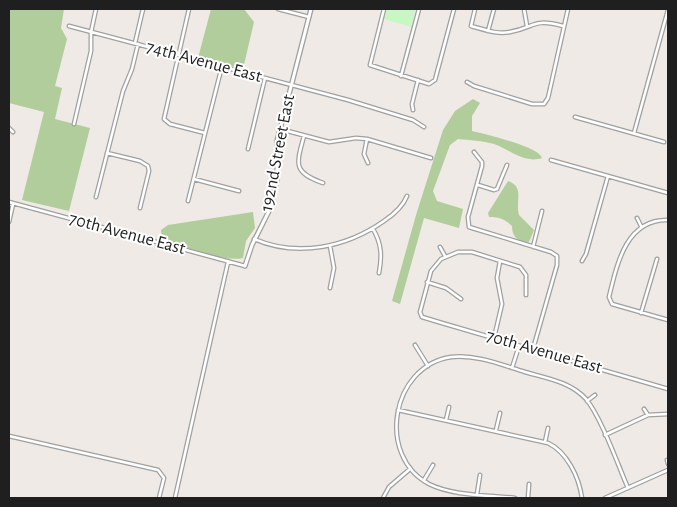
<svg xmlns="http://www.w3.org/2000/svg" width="677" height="507" viewBox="0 0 677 507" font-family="'Alegreya Sans',sans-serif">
	<rect width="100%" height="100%" fill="#efeae5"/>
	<path fill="#b1cd9b" d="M9,9H64L61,28L67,39L55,86L62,88L55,119L90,128L69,211L22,200L44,112L9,103Z
		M211,9H244L254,22L243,69L198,58Z
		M473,99L480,103L472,116V131C485,134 540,147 542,158C524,164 509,149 494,144C483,141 469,140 458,139L450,145L433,191L437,201L463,209L459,228L424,218L400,304L392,301L416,215L443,130L455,111Z
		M508,181C525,187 515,201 519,215L534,230L529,242C518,242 512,237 512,226C505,219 499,217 489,217L488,213Z
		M253,212L255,228L246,241L243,258C224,263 182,245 162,240L161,230L168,225Z"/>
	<path fill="#c7f8c3" d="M387,9L415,10L411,27L384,19Z"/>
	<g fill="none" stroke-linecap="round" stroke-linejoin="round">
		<g stroke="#a0a0a0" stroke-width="5">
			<path id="minor" d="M189,9L164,119L170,124L205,133
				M278,9L309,17
				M384,9L370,65L429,84L435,80L454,9
				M475,9L471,26C483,29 497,35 510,32C536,27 532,18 563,26
				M524,9L527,26
				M69,26L348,100L413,120L424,127
				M488,31L494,9
				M135,43L143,9
				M401,76L419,9
				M467,82L474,86L532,104H544L548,98L568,9
				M413,110L412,104L418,80
				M575,117L664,142
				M74,124L91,51V32L96,9
				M9,128L13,132
				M280,129L329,142L356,138L367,139L431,158
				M634,133L668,10
				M304,136C296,165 293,172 323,183
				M367,139L364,154L368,163
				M248,149L265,78
				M474,152L482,162V166L468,217L469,227L551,252L557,256V265L533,349
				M107,153L140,161L148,166L149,171L140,208
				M551,160L668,193
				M194,179L239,191
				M478,185L494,190L497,189L507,165
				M96,197L123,91L132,69L138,44
				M188,201L222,66
				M9,202L245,266
				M637,218L641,226
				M668,220C626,219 617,264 609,297L612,304L668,320
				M9,222L13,204
				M373,229C382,244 382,257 379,273
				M254,239C298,258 347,247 384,221C393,215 403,206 407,196
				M330,246L334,268L330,288
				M440,247L445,256
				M533,247L542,211
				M582,261L586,254L608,176
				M427,282L446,288L461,299
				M526,295V275L520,267L472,252H458L441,259L431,271L420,312L422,317L442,323L668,389
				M641,313L657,259
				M494,338L502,304L497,278L500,261
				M415,345L428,366
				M512,368L519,346
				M587,401L595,395
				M644,409L648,415
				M398,410L548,443C567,452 579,477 582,498
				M446,420L449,407
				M496,430L500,413
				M605,435L648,415L668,414
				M9,436L158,470L164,478L159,498
				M545,442L548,428
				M667,460L668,464
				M424,480L433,465
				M477,494L480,475
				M175,498L228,262
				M383,498L389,487L410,469
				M515,498C488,495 453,496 429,484C376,456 391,366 451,357C476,354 502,365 525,372C546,378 571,382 586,399C601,417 618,465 628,488
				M528,498L529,484
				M605,498L668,470"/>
		</g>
		<g stroke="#a0a0a0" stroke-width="5.5">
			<path id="tertiary" d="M245,266L252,245L270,209L277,180V141L311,9"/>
		</g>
		<use href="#minor" stroke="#fff" stroke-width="2.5"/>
		<use href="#tertiary" stroke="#fff" stroke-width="3"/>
	</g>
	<g text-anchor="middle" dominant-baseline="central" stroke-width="4" stroke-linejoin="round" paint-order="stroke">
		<g font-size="18" fill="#1f1f1f" stroke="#fff">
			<text transform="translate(204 62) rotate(15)">74th Avenue East</text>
			<text transform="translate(278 153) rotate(-79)">192nd Street East</text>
			<text transform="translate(127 234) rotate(15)">70th Avenue East</text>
			<text transform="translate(544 352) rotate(16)">70th Avenue East</text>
		</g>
	</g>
	<rect width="677" height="507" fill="none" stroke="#1f1f1f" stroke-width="20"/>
</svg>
